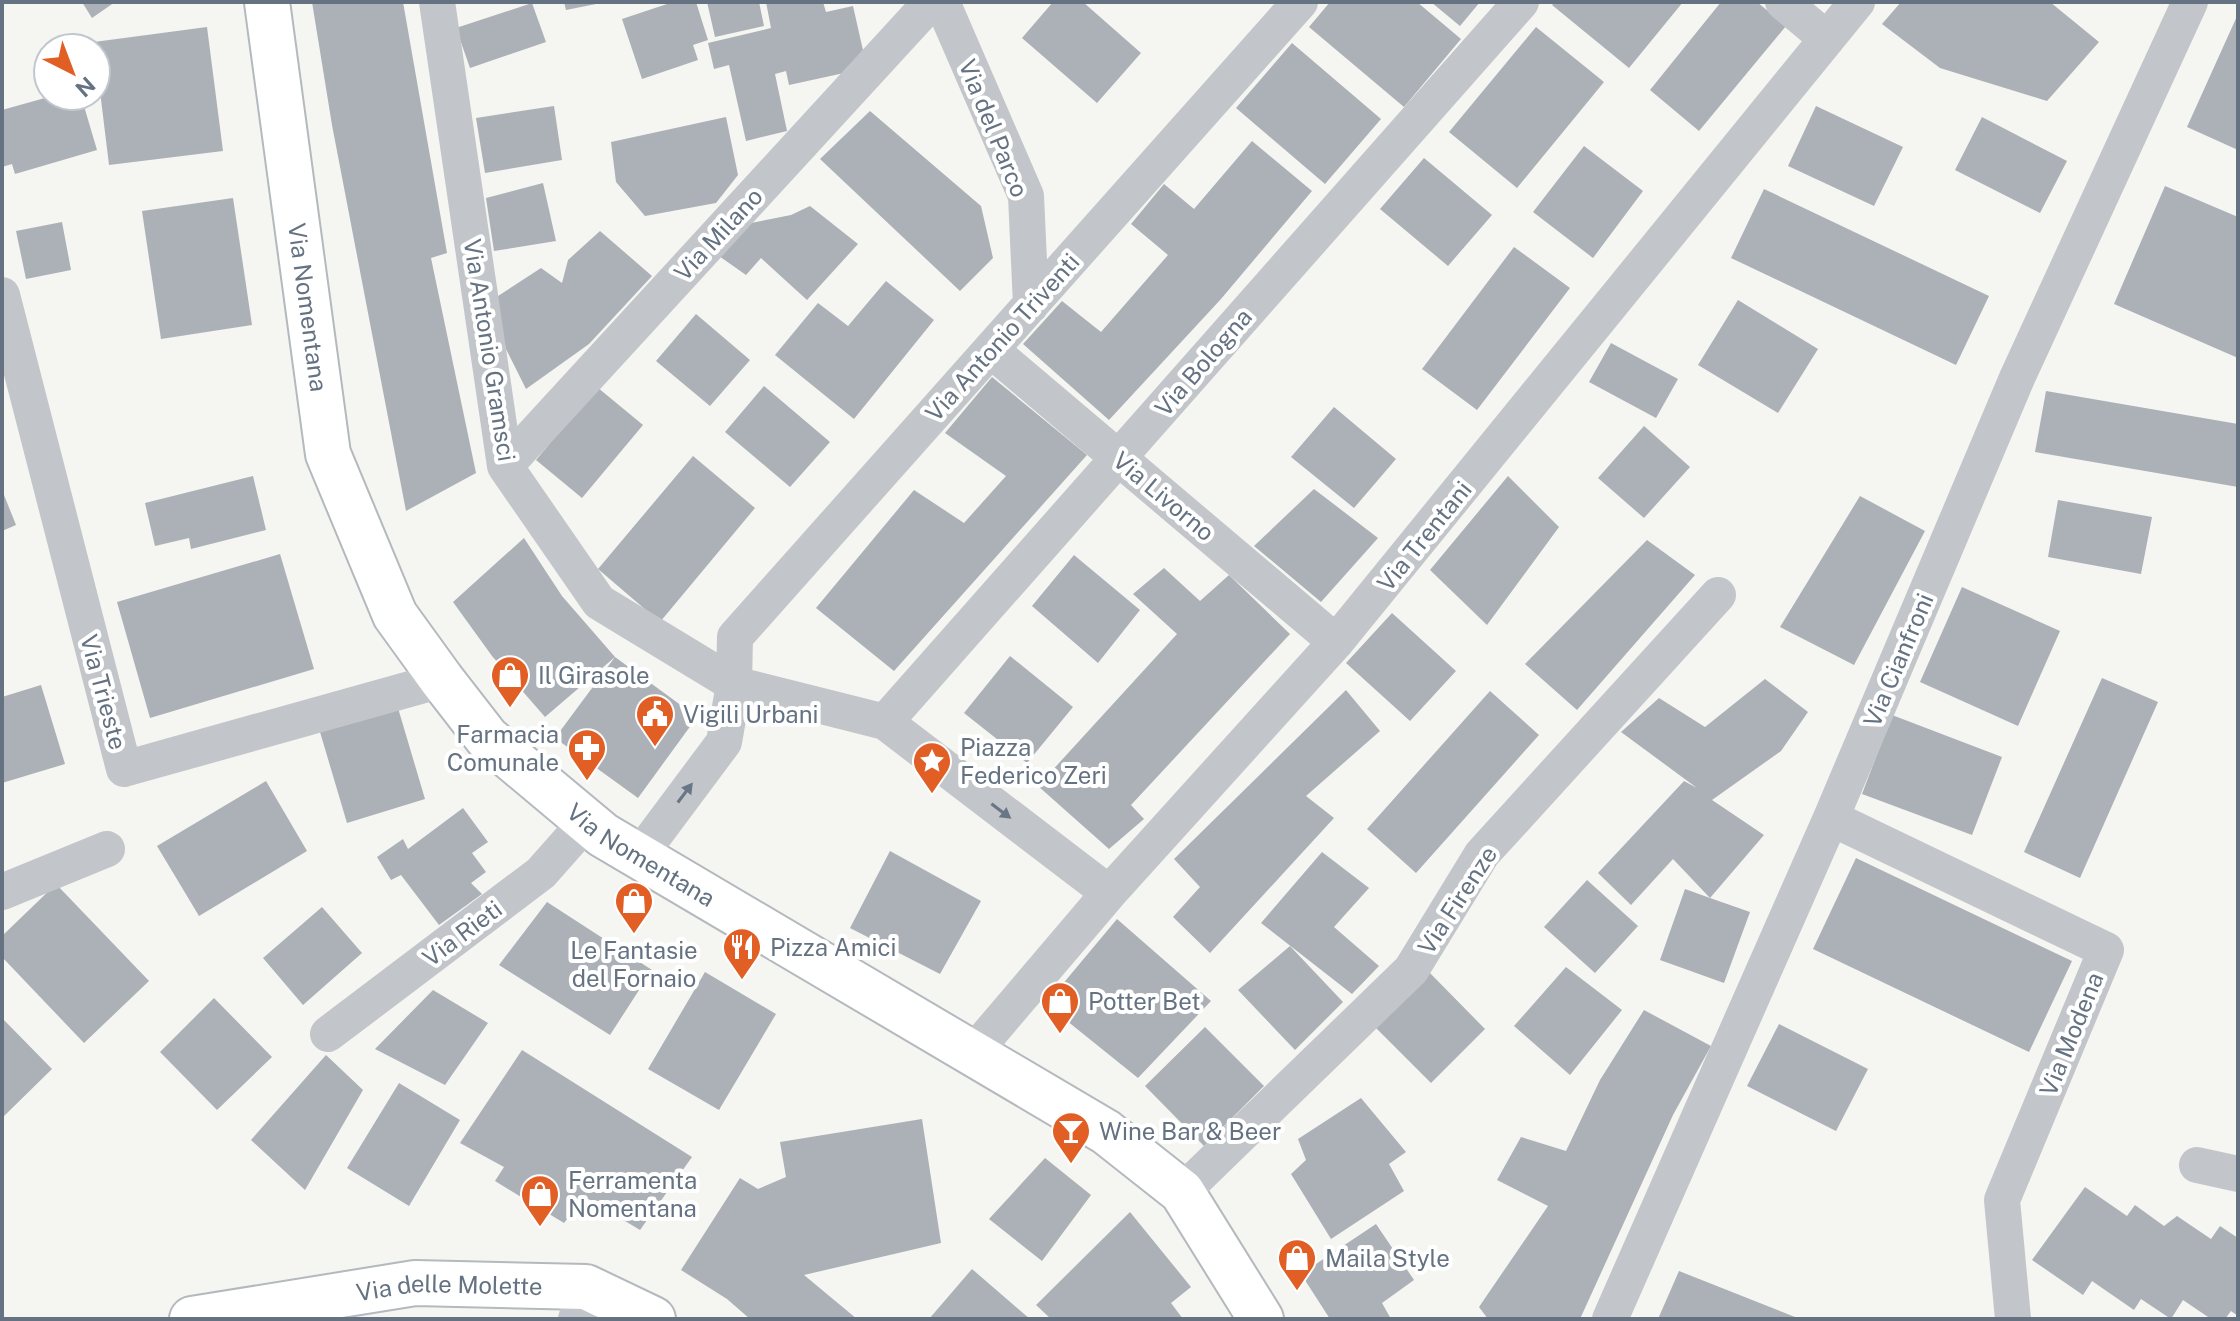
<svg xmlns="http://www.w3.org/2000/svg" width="2240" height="1321" viewBox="0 0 2240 1321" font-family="'Public Sans',sans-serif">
	<rect width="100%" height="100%" fill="#f5f5f1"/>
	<path fill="#abb1b7" d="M82,2H115L92,18Z
		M312,2H403L447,253L431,258L476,473L406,511L332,125Z
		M564,2H601V3L566,10Z
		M673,2H696L708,40L693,45L698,60L642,79L622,19Z
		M707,2H759L764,26L715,37Z
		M766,2H823L826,12L853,6L867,68L789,85L786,71L775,74L787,131L746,141L729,65L714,69L708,43L771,28Z
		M1053,2H1083L1141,53L1097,103L1022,38Z
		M1330,2H1417L1461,39L1404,107L1309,27Z
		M1431,2H1480L1460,26Z
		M1555,2H1683L1629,68L1552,5Z
		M1721,2H1757L1786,26L1699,131L1650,90Z
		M1901,2H2050L2099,42L2047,101L1940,68L1882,24Z
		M532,3L546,42L470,68L456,28Z
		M2238,14V150L2187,127Z
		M207,27L223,151L109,165L94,42Z
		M1536,27L1604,82L1517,188L1449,132Z
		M1292,43L1381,119L1325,184L1236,108Z
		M52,96H81L97,150L15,174L12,164L2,167V110Z
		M554,106L562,160L485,173L476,118Z
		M1816,106L1903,147L1874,206L1788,166Z
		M870,111L981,206L993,258L960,291L820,159Z
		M726,117L738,175L716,203L645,216L616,182L611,142Z
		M1982,117L2067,161L2040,213L1955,170Z
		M1252,141L1312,191L1221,299L1109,420L1023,344L1062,301L1101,332L1168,255L1131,224L1164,184L1194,209Z
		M1584,146L1643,191L1593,258L1533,212Z
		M1424,158L1492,215L1448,266L1380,209Z
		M543,183L556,241L494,251L486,198Z
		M2165,186L2238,217V358L2114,304Z
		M1764,189L1989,296L1956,365L1731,258Z
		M233,198L252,325L161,339L142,211Z
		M810,206L858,244L807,300L761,258L746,275L719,256L751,223L791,215Z
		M62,222L71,270L26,279L16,231Z
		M600,231L652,276L589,344L526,389L506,349L495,298L541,268L562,283L568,260Z
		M1514,247L1570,288L1477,410L1422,369Z
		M886,281L934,320L854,419L775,355L818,303L848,326Z
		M1738,300L1818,349L1778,413L1698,365Z
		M696,314L750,360L710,406L656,361Z
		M1611,343L1678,379L1656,418L1589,382Z
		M992,377L1087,455L894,671L816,608L914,490L964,523L1006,476L945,433Z
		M764,386L830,442L790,487L725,432Z
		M597,387L643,425L582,498L536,460Z
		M2046,391L2238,424V487L2035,452Z
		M1334,407L1396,459L1354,508L1291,457Z
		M1644,426L1690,467L1644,518L1598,478Z
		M693,456L755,508L660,622L598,569Z
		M253,476L266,530L191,549L189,538L155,546L145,503Z
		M1508,476L1559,527L1487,625L1430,570Z
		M1314,489L1378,538L1321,602L1254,546Z
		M2,490L16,525L2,531Z
		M1860,496L1925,531L1854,665L1780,627Z
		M2058,500L2152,517L2141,574L2048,557Z
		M524,538L562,596L615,657L697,717L638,798L555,738L615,657L545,717L492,656L453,602Z
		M1647,540L1695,575L1577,710L1525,664Z
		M280,554L314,669L150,718L117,602Z
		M1074,555L1140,610L1098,663L1032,606Z
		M1164,568L1200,601L1229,575L1290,634L1131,805L1144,819L1109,849L1038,786L1177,634L1133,594Z
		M1962,587L2060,631L2018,726L1920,682Z
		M1392,613L1456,671L1410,721L1346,663Z
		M1010,656L1073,707L1027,763L964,713Z
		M2102,678L2158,702L2080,878L2024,852Z
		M1765,679L1808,712L1781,751L1712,800L1764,835L1710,898L1750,912L1724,983L1660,960L1685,889L1710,898L1673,859L1631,905L1598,873L1684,781L1697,788L1621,732L1659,698L1705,727Z
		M41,685L65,764L2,783V697Z
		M1346,690L1380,731L1306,796L1334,818L1210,953L1173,917L1200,887L1174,859Z
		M1490,691L1539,735L1416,873L1367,829Z
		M398,708L425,799L347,823L320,732Z
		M1892,715L2002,757L1972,835L1862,794Z
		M266,781L307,851L199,916L157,846Z
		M463,808L488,842L472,853L486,872L471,883L482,894L439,925L401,875L391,880L377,857L403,839L408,849Z
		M890,851L981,901L940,974L850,928Z
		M1322,852L1369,888L1334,927L1379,966L1352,994L1261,923Z
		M1856,858L2072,961L2029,1052L1813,949Z
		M1587,880L1638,926L1595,973L1544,927Z
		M56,884L149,981L84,1043L2,957V936Z
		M547,902L652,970L610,1035L499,965Z
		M322,907L362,953L303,1005L263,958Z
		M1117,919L1211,1001L1138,1078L1046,1004Z
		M1290,946L1343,1002L1295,1050L1238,990Z
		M1566,967L1622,1010L1570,1075L1514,1026Z
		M1428,971L1485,1029L1431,1083L1374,1026Z
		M705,972L776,1014L719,1110L648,1069Z
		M433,990L488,1023L445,1085L375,1049Z
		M214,998L272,1057L217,1110L160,1052Z
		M1644,1010L1711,1046L1673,1115L1580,1319H1488L1479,1307L1548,1206L1497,1180L1521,1137L1566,1151L1600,1080Z
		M2,1018L52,1069L2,1118Z
		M1779,1024L1868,1069L1836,1131L1747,1086Z
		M1205,1027L1264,1086L1204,1146L1145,1086Z
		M522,1050L692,1157L640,1230L585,1197L564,1223L495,1181L504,1167L460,1143Z
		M326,1055L363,1090L305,1190L251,1140Z
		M399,1083L460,1120L409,1206L347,1168Z
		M1361,1098L1406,1152L1389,1164L1404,1191L1331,1239L1291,1174L1306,1160L1298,1139Z
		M922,1119L941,1243L804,1275L857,1319H750L727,1299L681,1270L740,1178L758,1189L786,1177L780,1142Z
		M1045,1158L1091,1195L1042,1261L989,1219Z
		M2085,1187L2127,1216L2135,1205L2164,1226L2177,1216L2211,1239L2220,1226L2238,1238V1316L2231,1311L2225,1319H2211L2183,1300L2171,1319L2141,1299L2134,1310L2092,1281L2083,1295L2032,1260Z
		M1130,1212L1191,1287L1171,1303L1183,1319H1051L1036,1305Z
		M1376,1224L1414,1280L1382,1303L1391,1319H1330L1301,1274Z
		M972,1269L1030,1319H929Z
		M1679,1271L1800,1319H1658Z"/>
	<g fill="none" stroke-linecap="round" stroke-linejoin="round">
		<g stroke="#b4b9be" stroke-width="48">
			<g id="secondary">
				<path id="s1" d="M267,2L328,454L395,615L442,680L487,738L603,835L1106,1132L1182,1192L1261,1319"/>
				<path id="s2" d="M192,1319L415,1283L586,1287L653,1319"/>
			</g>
		</g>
		<path stroke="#c2c5c9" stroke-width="36" d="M437,2L505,466L599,602L734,684L885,722L1109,893
			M942,2L1026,196L1031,305
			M1783,2L1827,39
			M2,295L124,769L442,680
			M991,350L1336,642
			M505,466L931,2
			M885,722L1521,2
			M1831,818L2106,950L2002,1200L2013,1319
			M639,856L724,742L734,684L735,637L1300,2
			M2,892L107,849
			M328,1034L541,873L587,821
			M972,1054L1109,893L1336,642L1857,2
			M2197,1165L2238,1174
			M1182,1192L1411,970L1482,854L1718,595
			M576,1319L586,1287
			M1610,1319L1831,818L2017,378L2190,2"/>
		<use href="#secondary" stroke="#fff" stroke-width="44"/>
	</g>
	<defs><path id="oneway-solid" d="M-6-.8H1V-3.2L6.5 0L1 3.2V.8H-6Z" transform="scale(2)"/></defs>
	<g fill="#697686">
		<use href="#oneway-solid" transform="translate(685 793) rotate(-53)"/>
		<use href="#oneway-solid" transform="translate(1001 811) rotate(37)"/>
	</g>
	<defs>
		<g id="shop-pin" transform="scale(2)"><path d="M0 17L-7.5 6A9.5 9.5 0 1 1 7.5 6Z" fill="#e15e24" stroke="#fff"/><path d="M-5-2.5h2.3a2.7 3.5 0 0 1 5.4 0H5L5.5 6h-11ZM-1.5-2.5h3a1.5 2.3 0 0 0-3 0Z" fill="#fff"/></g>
		<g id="civic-pin" transform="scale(2)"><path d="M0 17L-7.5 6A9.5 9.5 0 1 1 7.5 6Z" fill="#e15e24" stroke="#fff"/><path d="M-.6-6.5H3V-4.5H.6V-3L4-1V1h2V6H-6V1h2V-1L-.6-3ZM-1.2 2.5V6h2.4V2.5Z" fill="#fff"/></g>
		<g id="pharmacy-pin" transform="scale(2)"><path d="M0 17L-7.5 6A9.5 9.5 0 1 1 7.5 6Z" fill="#e15e24" stroke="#fff"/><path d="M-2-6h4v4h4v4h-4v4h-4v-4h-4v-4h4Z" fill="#fff"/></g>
		<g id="sight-pin" transform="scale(2)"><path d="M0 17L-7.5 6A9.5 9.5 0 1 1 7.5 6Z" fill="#e15e24" stroke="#fff"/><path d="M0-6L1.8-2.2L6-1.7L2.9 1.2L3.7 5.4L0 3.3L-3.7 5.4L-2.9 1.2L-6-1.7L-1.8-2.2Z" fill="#fff"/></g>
		<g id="restaurant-pin" transform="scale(2)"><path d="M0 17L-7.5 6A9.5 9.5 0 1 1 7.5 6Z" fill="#e15e24" stroke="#fff"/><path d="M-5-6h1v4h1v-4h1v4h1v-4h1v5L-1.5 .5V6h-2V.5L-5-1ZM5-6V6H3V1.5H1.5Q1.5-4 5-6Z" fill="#fff"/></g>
		<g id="bar-pin" transform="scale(2)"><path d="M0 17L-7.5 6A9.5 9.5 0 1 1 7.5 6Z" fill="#e15e24" stroke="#fff"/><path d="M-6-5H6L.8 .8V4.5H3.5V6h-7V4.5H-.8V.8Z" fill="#fff"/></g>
	</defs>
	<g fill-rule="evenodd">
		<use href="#shop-pin" x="510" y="675"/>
		<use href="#civic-pin" x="655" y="714"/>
		<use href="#pharmacy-pin" x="587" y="748"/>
		<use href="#sight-pin" x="932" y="761"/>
		<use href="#shop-pin" x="634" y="901"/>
		<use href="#restaurant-pin" x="742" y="947"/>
		<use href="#shop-pin" x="1060" y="1001"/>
		<use href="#bar-pin" x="1071" y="1131"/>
		<use href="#shop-pin" x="540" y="1194"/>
		<use href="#shop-pin" x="1297" y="1258"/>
	</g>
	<g text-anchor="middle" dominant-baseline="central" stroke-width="8" stroke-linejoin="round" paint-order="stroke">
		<g font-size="24" fill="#647282" stroke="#fff">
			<text transform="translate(994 128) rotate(68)">Via del Parco</text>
			<text transform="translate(718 234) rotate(-47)">Via Milano</text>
			<text stroke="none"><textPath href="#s1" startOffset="308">Via Nomentana</textPath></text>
			<text transform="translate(1002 337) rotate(-48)">Via Antonio Triventi</text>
			<text transform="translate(490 350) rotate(81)">Via Antonio Gramsci</text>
			<text transform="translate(1203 362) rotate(-49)">Via Bologna</text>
			<text transform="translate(1164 496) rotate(40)">Via Livorno</text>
			<text transform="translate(1424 536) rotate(-51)">Via Trentani</text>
			<text transform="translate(1898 660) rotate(-67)">Via Cianfroni</text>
			<text transform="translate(104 692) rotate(75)">Via Trieste</text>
			<text stroke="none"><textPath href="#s1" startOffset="978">Via Nomentana</textPath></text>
			<text transform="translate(1457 900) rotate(-57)">Via Firenze</text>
			<text transform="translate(462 933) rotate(-37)">Via Rieti</text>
			<text transform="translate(2071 1034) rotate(-68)">Via Modena</text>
			<text stroke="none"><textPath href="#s2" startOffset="260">Via delle Molette</textPath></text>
		</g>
		<g font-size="24" fill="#647282" stroke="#fff" text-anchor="start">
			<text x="538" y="675">Il Girasole</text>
			<text x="683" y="714">Vigili Urbani</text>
			<text x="559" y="734" text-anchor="end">Farmacia<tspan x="559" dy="28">Comunale</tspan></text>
			<text x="960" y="747">Piazza<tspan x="960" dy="28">Federico Zeri</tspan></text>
			<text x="770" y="947">Pizza Amici</text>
			<text x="634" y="950" text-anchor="middle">Le Fantasie<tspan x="634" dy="28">del Fornaio</tspan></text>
			<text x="1088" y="1001">Potter Bet</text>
			<text x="1099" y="1131">Wine Bar &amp; Beer</text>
			<text x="568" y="1180">Ferramenta<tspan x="568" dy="28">Nomentana</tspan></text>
			<text x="1325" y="1258">Maila Style</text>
		</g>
	</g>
	<rect width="2240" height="1321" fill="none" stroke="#647282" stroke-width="8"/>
	<g transform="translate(72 72) rotate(138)"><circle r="38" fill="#ffffff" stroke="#c1c7cd" stroke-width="2"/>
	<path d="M0-6L14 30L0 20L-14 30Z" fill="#e15e24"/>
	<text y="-12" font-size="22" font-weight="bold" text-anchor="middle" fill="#647282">N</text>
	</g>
</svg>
